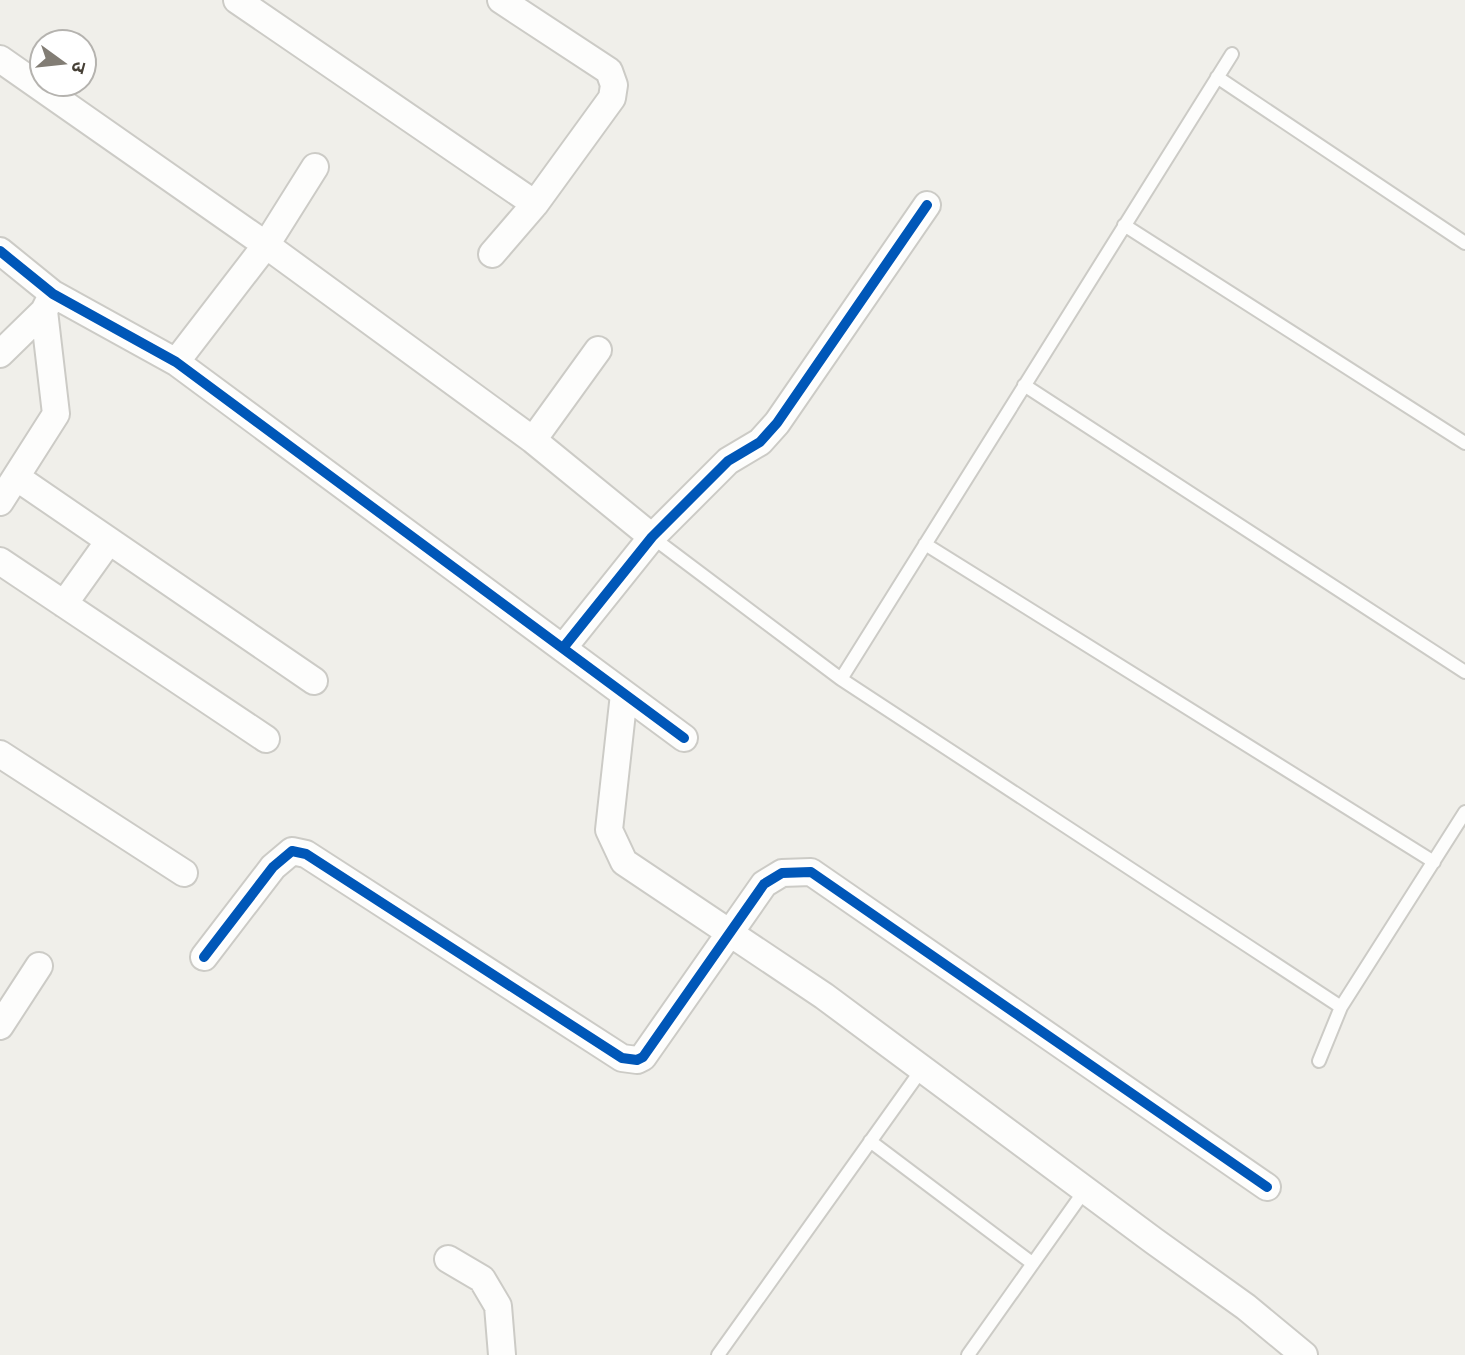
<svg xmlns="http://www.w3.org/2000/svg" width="1465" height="1355" viewBox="0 0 1465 1355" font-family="Ubuntu,'Noto Sans Devanagari',sans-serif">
	<rect width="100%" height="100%" fill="#f0efea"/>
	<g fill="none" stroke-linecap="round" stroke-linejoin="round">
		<g stroke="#cccbc6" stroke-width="16">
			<path id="lane" d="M1217,77L1465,243
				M1124,225L1465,443
				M1024,385L1465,672
				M652,537L841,679L1232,54
				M925,544L1434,862
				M841,679L1341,1007
				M1319,1061L1341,1007L1465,812
				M870,1141L1032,1263
				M718,1355L922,1069
				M968,1355L1085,1190"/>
		</g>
		<g stroke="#cccbc6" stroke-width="30">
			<path id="street" d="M237,0L535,204
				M0,59L266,245L533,440L652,537
				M0,251L53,294L176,362L684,738
				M492,254L535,204L612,98L614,85L609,71L501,0
				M0,354L44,311L49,301
				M176,362L266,245L315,167
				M533,440L598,350
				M16,477L314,681
				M0,502L56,414L44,311
				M0,561L266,739
				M64,604L109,541
				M563,648L652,537L728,461L760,442L777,423L927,205
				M624,694L609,830L624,862L824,996L1154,1241L1246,1307L1304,1355
				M0,754L184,873
				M204,957L273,867L292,851L306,854L622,1058L637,1060L643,1057L764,884L782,873L811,872L1267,1187
				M0,1026L39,966
				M448,1259L482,1279L498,1306L502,1355"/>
		</g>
		<use href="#lane" stroke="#fdfdfc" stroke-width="12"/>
		<use href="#street" stroke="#fdfdfc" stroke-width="26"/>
		<g stroke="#fff" stroke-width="15">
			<path id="cycleway" d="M0,251L53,294L176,362L684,738
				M563,648L652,537L728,461L760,442L777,423L927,205
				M204,957L273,867L292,851L306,854L622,1058L637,1060L643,1057L764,884L782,873L811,872L1267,1187"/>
		</g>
		<use href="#cycleway" stroke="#0057b8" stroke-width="10"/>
	</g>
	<g transform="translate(63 63) rotate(105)"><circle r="33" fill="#ffffff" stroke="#b5b3af" stroke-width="2"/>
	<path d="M0-5L12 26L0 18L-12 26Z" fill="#827d75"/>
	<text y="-10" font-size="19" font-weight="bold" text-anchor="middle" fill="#464036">उ</text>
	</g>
</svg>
